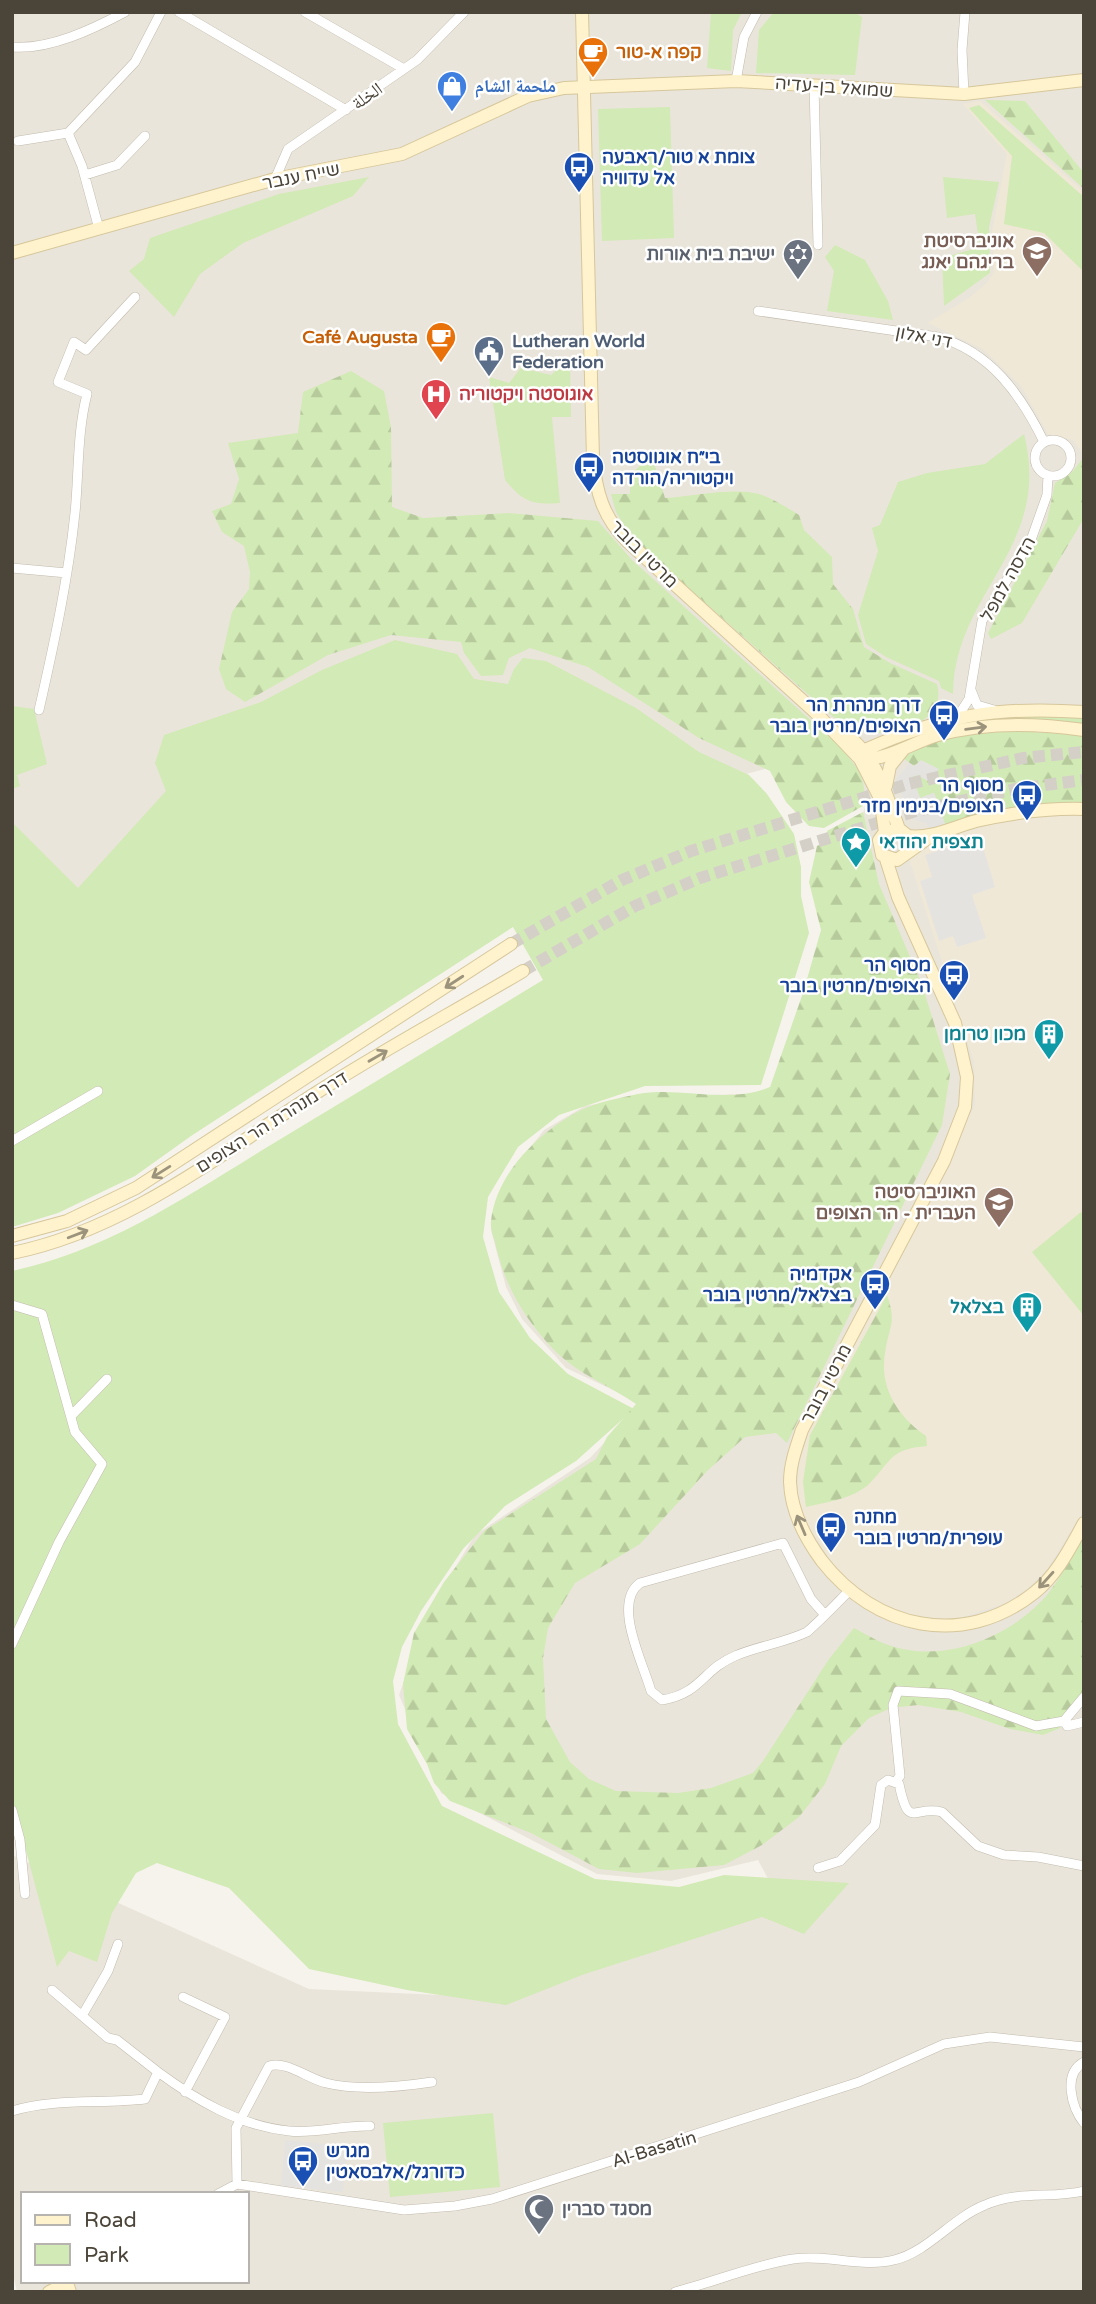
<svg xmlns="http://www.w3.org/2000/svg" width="1096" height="2304" viewBox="0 0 1096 2304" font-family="'Varela Round','Noto Naskh Arabic','Noto Sans Hebrew',sans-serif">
	<defs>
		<pattern id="forest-firs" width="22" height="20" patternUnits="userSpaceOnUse" patternTransform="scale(1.75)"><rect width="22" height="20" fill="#d2eab5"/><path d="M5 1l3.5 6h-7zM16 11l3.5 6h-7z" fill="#b6ca9c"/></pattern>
	</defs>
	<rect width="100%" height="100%" fill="#f6f3ec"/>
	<path fill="#eae5da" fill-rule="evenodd" d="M12,12H1084V2292H17L12,2268V1855L309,1989L505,1998L780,1901L758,1860L671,1881L597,1874L441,1793L399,1695L428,1612L475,1535L590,1458L641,1403L566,1368L522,1319L506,1287L491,1230L510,1173L544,1130L585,1106L644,1096L770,1094L868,798L772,767L175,926L12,1071ZM23,2194H247V2281H23Z"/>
	<path fill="#efe8d6" d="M980,101L1084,192V454L1073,440L1048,434L1022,387L983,349L928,323L969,298L987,283L994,272L992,232L1007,154L963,104Z
		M1041,813H1084V1510L1046,1571L1027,1589L1006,1603L957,1619L910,1617L868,1597L841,1575L826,1553L810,1529L797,1498L799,1458L807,1435L975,1105L974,1062L909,858L923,844L984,824Z"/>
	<path fill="#d2eab5" d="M711,12H742L733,30L731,71L707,68Z
		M774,12H854L862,17L855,75L756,73L759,30Z
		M979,105L1084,197V272L1044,233L1004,224L1012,156L969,108Z
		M670,107L674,238L602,241L598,109Z
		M369,177L353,196L243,243L200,274L174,317L129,271L144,259L150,238L279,194Z
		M943,177L999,182L989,227L990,273L944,306L942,258L980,247L975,214L947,218Z
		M835,245L865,260L888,301L893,320L827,311L834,271L825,257Z
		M570,357L571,417H552L560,503C532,505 523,502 505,480L489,377L509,383L521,368L551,375Z
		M1024,434C1053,549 954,591 953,694L941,688L939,681L886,657L866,644L858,615L878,551L872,528L880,525L898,482L927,473L985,464Z
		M395,640L457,654L474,679L508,684L514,669L523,658L546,661L636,708L699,752L749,775L767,794L794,834L801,867V896L809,933L761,1085L645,1086L559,1115L518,1147L488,1197L483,1237L499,1292L530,1338L568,1374L634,1409L576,1461L505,1506L463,1549L421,1611L402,1647L393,1681L398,1724L442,1806L595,1879L679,1887L724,1875L849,1883L804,1934L762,1917L582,1975L506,2005L407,1990L309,1969L229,1888L157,1863L136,1873L112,1913L97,1962L69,1951L57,1967L17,1817L12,1813V1271C108,1251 192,1193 274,1143C364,1089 454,1034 543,980L513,927L191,1136L135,1176L58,1213L12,1227V822L78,888L166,791L155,763L164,735L261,702L322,670Z
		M12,706L34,709L47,764L17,775L20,786L12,789Z
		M1026,714L1084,716V725H966V718Z
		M1081,1212L1084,1215V1316L1032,1252Z
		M493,2113L500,2187L390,2197L383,2123Z"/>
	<path fill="url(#forest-firs)" d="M985,100L1025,101L1084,173V189Z
		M351,371L384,391L391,427L392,507L423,518L509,513L598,521L632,560L835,742C854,763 869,777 863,806L824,828L809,826L786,802L770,771L699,738L588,667L530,648L509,658L503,675L481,676L464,653L461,642L391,635L328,655L245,702L226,689L219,669L232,612L249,589L250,572L244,546L222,532L212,511L231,504L239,479L228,443L298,433L303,392Z
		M1084,457V518L1022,623L991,639L988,633L1047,521L1055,483L1072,472Z
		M654,463L665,498C692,496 735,487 759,494C773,498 787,508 799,515L804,530L832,557L833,584L853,609L864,647L890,663L937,684C946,719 910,729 880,733C865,734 850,728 838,721L631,537L616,512L611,494H630V475L642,464Z
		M1015,731L1084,735V805L945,824L934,793L920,798L912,776L918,775L928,781L938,769L914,766L903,758C936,735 976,734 1015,731Z
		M863,812L879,884L922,985L950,1074L942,1125L787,1443L776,1433L745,1437L707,1471L640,1544L575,1583L548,1628L543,1658L546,1719L570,1762L589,1779L616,1791L678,1793L711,1788L753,1773L763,1761L829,1659L854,1628C869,1636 885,1646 903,1649C955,1660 1013,1634 1047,1595C1061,1578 1072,1555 1084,1536V1690L1074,1712L1060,1728L1043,1735L1010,1729L961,1712L918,1705L891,1708L869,1718L841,1746L825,1784L799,1817L762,1845L724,1865L637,1873L599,1869L531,1833L450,1801L434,1783L427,1764L407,1729L403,1684L414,1633L444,1582L484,1531L596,1459L607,1437L636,1404C610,1386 579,1374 556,1352C525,1320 504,1285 495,1242C493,1236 490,1228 491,1221C496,1173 540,1131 581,1110C597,1102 620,1098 638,1094C680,1086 729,1105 770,1087L803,993L821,930L809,882L817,846L830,839L827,831Z
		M887,1295C897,1324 889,1325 885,1353C879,1389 899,1417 926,1436L927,1446C889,1449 892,1461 869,1484C853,1499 826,1502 806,1507L803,1482L810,1435Z"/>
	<path fill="#e5e3e0" d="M921,760L939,769L928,781L918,775L912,777L920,798L934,793L945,824L929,828L926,823L911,819L896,780L909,763L914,766Z
		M980,837L995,887L972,895L986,938L957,947L953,936L939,941L920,881L932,877L925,855Z
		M285,2140L348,2146L343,2192L281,2186Z"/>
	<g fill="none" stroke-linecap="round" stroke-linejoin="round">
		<path stroke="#d4d0c8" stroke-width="12" stroke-dasharray="12 6" stroke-linecap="butt" d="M511,944L622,880L691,851L908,784L1023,758L1084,752
			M523,971L635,906L700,878L916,811L1015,789L1084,780"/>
		<g stroke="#c2bbae" stroke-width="10">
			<path id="street" d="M179,12L346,110
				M305,12L404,69
				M12,47C50,50 93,29 125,12
				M736,81L744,37L757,12
				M814,85L818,245
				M964,94L962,50L965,12
				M68,133L82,166L99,229
				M18,141L68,133L135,62L161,12
				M85,175L117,165L145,136
				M275,179L288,149L417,60L464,12
				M758,311L938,337C991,352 1021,395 1044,442
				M1035 458a18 18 0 1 1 36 0a18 18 0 1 1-36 0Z
				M12,568L67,573
				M971,690L977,705L994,710
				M39,710C54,644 68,580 75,513C79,473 77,433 87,394L58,382L74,342L86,350L135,297
				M958,716L969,699L982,621L1031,540L1047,495L1048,475
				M12,1141L98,1091
				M12,1305L42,1314L75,1432L102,1464L59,1542L12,1644
				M71,1416L107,1379
				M825,1615L811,1599L783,1543L640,1583C612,1603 643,1663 651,1691L662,1700C702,1693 702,1670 735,1656C758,1646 784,1643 807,1632C822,1619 836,1604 850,1590
				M1084,1697L1064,1721L1067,1726L1084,1722
				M896,1781L900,1776L893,1705L898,1691L950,1694L1036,1726L1064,1721
				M12,1810L20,1840L25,1894
				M818,1868L840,1861L875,1825L881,1785L888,1780L899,1784C909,1831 913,1805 942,1812L978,1846L1004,1855L1038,1857L1084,1866
				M52,1990L108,2038L117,2040L158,2072
				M183,1997L225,2017L185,2092
				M83,2014L108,1971L118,1944
				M1084,2062C1062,2074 1072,2108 1084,2123
				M12,2111C53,2098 102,2104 145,2099L158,2072C196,2100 240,2126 289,2131C315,2134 343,2125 370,2126
				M237,2184L236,2128L269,2066C288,2061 306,2078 326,2083C358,2091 399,2087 432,2082
				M218,2194L237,2184L404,2210L455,2206L492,2199L859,2082L944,2044L990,2037L1084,2047
				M675,2292C714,2282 754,2265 793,2259C827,2254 862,2268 894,2260C928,2252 952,2218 985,2205C1018,2190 1051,2199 1084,2191"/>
		</g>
		<g stroke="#d6c79b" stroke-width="14">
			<path id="secondary" d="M582,12L593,459C596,492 603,517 627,541L815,712L860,759L880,798L885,832
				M12,253L275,179L402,154L528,96L564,88L736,81L964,94L1084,80
				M844,732C877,757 885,792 899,829
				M860,759L865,750C943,715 999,706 1084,712
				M860,759C886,761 913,742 938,735C985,722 1036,723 1084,730
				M886,786L890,766L903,750
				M908,836C931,839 954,827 976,821C1011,813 1048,808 1084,809
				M909,851L908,836L899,829L885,832L879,840L882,855L897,860L928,838
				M886,859L898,897L955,1023L967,1077L965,1107L944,1161L802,1430C796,1448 790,1464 790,1482C791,1511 805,1538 822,1561C875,1629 963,1649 1034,1593C1057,1575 1070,1548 1084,1523
				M12,1236L67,1221L136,1188L511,944
				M12,1253C126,1230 220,1154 316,1093C383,1050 454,1012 523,971
				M49,2292L67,2283L70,2292"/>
		</g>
		<use href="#street" stroke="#fff" stroke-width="9"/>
		<use href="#secondary" stroke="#fff3cd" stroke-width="12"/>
	</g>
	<defs><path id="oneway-shaft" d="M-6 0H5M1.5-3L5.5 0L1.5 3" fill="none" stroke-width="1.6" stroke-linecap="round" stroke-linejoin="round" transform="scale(1.75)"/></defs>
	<g stroke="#9c937c">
		<use href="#oneway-shaft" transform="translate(976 728) rotate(-7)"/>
		<use href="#oneway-shaft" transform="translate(454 982) rotate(147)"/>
		<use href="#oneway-shaft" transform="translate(378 1056) rotate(-30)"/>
		<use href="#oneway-shaft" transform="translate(161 1172) rotate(148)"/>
		<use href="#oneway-shaft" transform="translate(78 1234) rotate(-21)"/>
		<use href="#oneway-shaft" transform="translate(801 1525) rotate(-113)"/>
		<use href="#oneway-shaft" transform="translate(1046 1580) rotate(132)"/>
	</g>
	<defs>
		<g id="cafe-pin" transform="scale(1.575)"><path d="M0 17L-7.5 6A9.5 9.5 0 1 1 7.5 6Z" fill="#e8710a" stroke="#fff"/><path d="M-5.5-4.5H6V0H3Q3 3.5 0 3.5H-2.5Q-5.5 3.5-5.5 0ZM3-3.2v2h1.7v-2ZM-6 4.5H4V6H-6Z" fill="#fff"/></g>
		<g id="shop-pin" transform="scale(1.575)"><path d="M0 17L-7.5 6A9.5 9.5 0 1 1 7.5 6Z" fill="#3f7fe0" stroke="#fff"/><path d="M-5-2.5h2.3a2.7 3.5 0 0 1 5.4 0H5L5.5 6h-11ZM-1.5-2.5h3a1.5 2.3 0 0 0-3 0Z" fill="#fff"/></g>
		<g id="bus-pin" transform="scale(1.575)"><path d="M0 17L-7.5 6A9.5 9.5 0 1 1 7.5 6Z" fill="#1a4fb4" stroke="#fff"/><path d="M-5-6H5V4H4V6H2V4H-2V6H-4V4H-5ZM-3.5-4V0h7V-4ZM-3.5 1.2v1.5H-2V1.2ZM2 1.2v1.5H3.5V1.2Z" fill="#fff"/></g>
		<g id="university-pin" transform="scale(1.575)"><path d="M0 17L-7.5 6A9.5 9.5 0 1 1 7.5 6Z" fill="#8d6e63" stroke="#fff"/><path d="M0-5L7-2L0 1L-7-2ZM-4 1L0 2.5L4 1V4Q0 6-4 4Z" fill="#fff"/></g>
		<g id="synagogue-pin" transform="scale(1.575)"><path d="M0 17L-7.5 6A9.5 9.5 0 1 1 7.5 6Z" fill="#6b7280" stroke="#fff"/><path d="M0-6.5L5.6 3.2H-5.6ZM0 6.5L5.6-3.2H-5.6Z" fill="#fff"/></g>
		<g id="civic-pin" transform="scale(1.575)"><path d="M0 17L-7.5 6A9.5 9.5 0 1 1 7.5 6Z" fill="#5c6f8a" stroke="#fff"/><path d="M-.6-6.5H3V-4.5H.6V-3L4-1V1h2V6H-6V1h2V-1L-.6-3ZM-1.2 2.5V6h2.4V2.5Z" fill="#fff"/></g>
		<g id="hospital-pin" transform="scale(1.575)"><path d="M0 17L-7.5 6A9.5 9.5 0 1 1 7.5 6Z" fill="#e0444e" stroke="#fff"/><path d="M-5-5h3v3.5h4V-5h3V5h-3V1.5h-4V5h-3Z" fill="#fff"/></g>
		<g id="sight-pin" transform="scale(1.575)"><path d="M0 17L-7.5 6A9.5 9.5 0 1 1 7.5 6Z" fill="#0f9aa8" stroke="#fff"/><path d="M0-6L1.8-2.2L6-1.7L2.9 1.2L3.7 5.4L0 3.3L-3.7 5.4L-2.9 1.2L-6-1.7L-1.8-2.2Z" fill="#fff"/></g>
		<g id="building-pin" transform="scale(1.575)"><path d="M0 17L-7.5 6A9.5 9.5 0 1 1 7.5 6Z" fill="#0f9aa8" stroke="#fff"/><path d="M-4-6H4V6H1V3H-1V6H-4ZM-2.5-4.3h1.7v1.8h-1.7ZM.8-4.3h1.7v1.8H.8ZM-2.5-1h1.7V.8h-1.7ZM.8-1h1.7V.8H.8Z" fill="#fff"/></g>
		<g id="mosque-pin" transform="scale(1.575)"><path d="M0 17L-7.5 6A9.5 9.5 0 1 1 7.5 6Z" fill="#6b7280" stroke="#fff"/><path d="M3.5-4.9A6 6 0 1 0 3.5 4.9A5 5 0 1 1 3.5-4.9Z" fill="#fff"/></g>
	</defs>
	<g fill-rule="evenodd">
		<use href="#cafe-pin" x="593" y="52"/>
		<use href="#shop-pin" x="452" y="86"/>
		<use href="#bus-pin" x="579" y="167"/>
		<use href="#university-pin" x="1037" y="251"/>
		<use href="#synagogue-pin" x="798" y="254"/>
		<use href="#cafe-pin" x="441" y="337"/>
		<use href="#civic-pin" x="489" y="351"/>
		<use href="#hospital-pin" x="436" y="394"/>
		<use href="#bus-pin" x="589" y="467"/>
		<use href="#bus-pin" x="944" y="715"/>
		<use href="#bus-pin" x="1027" y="795"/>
		<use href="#sight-pin" x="856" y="842"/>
		<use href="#bus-pin" x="954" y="975"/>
		<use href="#building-pin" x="1049" y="1034"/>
		<use href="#university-pin" x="999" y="1202"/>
		<use href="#bus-pin" x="875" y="1284"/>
		<use href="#building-pin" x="1027" y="1307"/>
		<use href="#bus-pin" x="831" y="1527"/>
		<use href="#bus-pin" x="303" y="2161"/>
		<use href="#mosque-pin" x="539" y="2209"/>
	</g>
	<g text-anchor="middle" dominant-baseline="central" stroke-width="5" stroke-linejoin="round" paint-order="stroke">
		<g font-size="18" font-weight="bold" fill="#c56008" stroke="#fff" text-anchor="start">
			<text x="616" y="52">קפה א-טור</text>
			<text x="418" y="337" text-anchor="end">Café Augusta</text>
		</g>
		<g font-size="18" font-weight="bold" fill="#366cbe" stroke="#fff" text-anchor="start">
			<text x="475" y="86">ملحمة الشام</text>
		</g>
		<g font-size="18" fill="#4b4439" stroke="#fff">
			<text transform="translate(834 87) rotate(4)">שמואל בן-עדיה</text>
			<text transform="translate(367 96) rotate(-35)">الخلة</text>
			<text transform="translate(301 176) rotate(-11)">שייח ענבר</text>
			<text transform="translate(924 337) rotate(11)">דני אלון</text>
			<text transform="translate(644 554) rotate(45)">מרטין בובר</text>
			<text transform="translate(1008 579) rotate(-61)">הדסה למפל</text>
			<text transform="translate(272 1122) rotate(-32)">דרך מנהרת הר הצופים</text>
			<text transform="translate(826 1384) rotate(-62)">מרטין בובר</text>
			<text transform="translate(654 2149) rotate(-17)">Al-Basatin</text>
		</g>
		<g font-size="18" font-weight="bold" fill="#164399" stroke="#fff" text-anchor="start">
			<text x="602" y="157">צומת א טור/ראבעה<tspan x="602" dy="21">אל עדוויה</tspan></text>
			<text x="612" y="457">בי״ח אוגווסטה<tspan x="612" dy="21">ויקטוריה/הורדה</tspan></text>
			<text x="921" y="705" text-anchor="end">דרך מנהרת הר<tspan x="921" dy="21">הצופים/מרטין בובר</tspan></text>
			<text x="1004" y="785" text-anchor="end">מסוף הר<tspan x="1004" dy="21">הצופים/בנימין מזר</tspan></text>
			<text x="931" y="965" text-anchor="end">מסוף הר<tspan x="931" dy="21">הצופים/מרטין בובר</tspan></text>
			<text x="852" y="1274" text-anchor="end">אקדמיה<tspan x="852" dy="21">בצלאל/מרטין בובר</tspan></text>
			<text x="854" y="1517">מחנה<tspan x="854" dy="21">עופרית/מרטין בובר</tspan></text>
			<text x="326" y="2151">מגרש<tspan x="326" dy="21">כדורגל/אלבסאטין</tspan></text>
		</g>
		<g font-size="18" font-weight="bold" fill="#785e54" stroke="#fff" text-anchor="end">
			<text x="1014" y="241">אוניברסיטת<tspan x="1014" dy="21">בריגהם יאנג</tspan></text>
			<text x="976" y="1192">האוניברסיטה<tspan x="976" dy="21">העברית - הר הצופים</tspan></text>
		</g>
		<g font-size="18" font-weight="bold" fill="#5b616d" stroke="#fff" text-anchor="end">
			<text x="775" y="254">ישיבת בית אורות</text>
			<text x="562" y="2209" text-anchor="start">מסגד סברין</text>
		</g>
		<g font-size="18" font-weight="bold" fill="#4e5e75" stroke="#fff" text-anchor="start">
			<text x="512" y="341">Lutheran World<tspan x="512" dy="21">Federation</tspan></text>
		</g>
		<g font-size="18" font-weight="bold" fill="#be3a42" stroke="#fff" text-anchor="start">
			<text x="459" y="394">אוגוסטה ויקטוריה</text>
		</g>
		<g font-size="18" font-weight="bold" fill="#0d838f" stroke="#fff" text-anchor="end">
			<text x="879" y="842" text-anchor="start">תצפית יהודאי</text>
			<text x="1026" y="1034">מכון טרומן</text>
			<text x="1004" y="1307">בצלאל</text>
		</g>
	</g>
	<rect width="1096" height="2304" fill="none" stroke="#4b4439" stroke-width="28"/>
	<rect x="21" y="2192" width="228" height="91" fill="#ffffff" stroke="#b7b4b0" stroke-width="2"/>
	<rect x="35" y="2215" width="35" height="10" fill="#fff3cd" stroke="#b7b4b0" stroke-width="2"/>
	<text x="84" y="2227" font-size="21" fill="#4b4439">Road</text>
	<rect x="35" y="2244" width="35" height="21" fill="#d2eab5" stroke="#b7b4b0" stroke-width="2"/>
	<text x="84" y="2262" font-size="21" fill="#4b4439">Park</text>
</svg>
